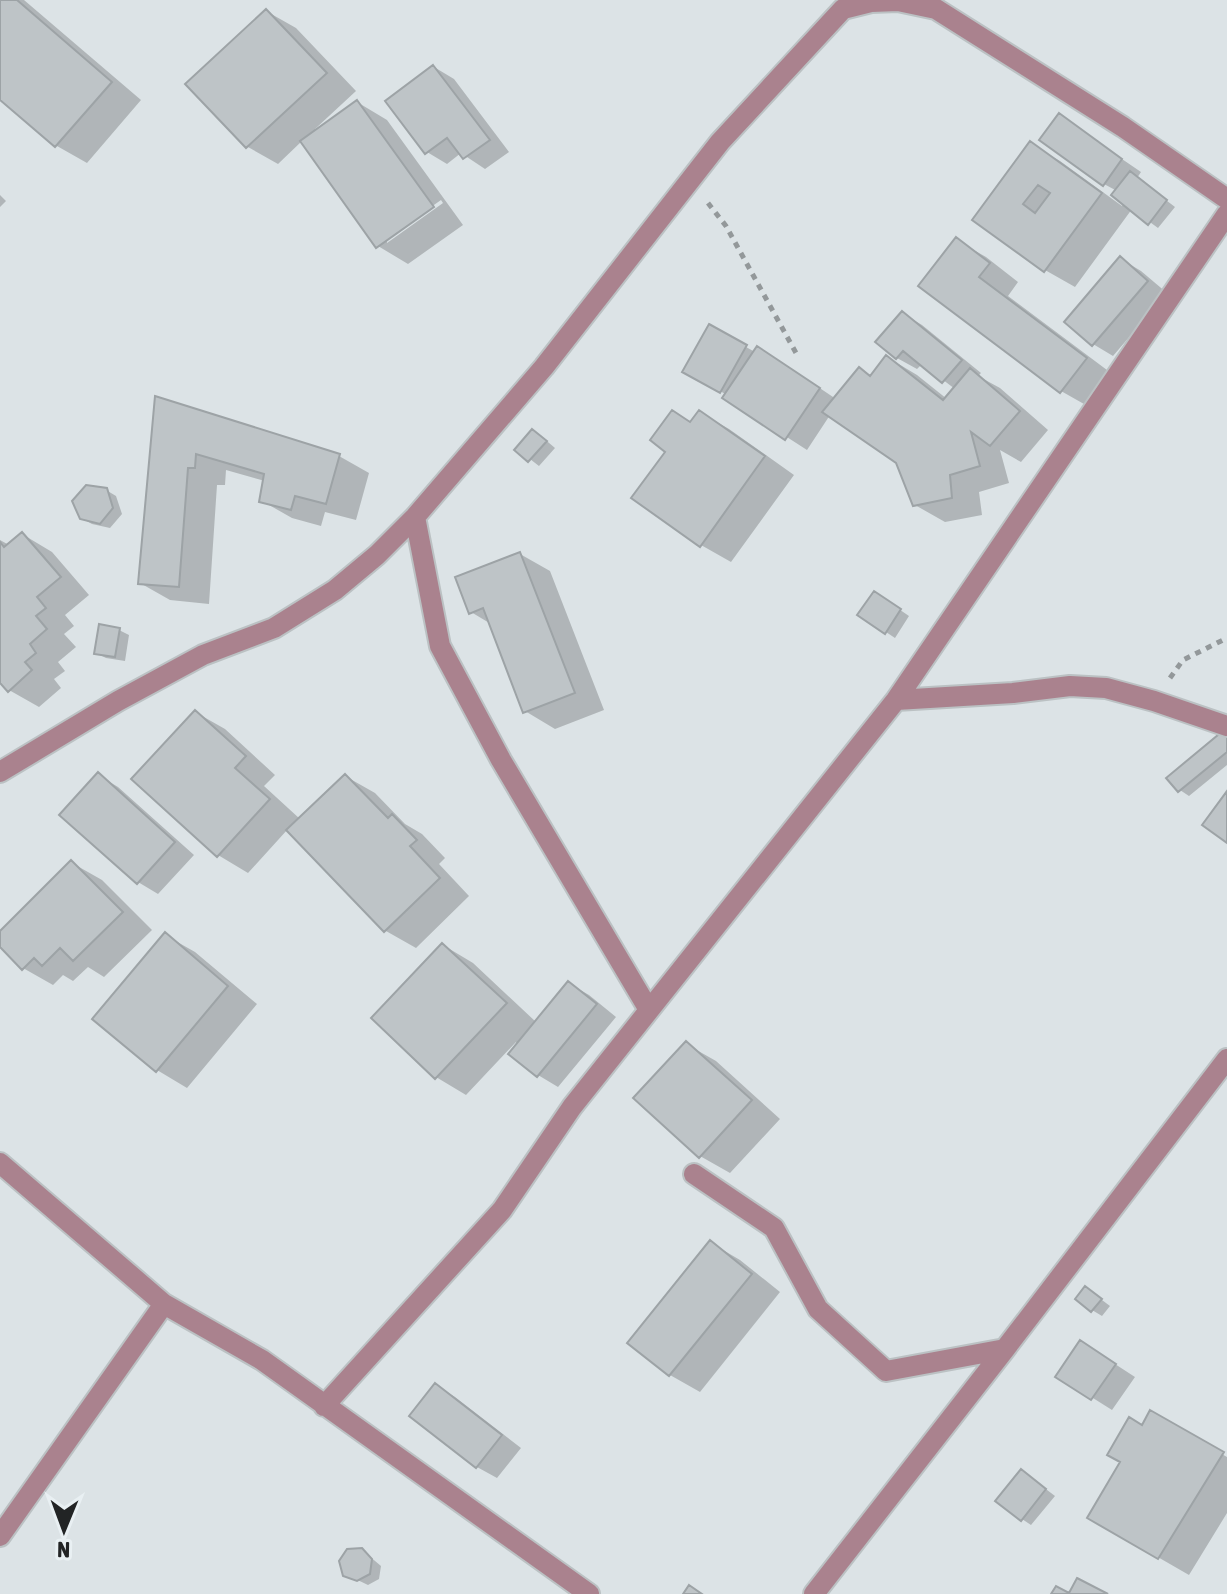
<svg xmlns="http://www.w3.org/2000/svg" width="1227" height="1594" viewBox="0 0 1227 1594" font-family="'Asap Condensed',sans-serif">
	<rect width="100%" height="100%" fill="#dce3e6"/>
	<path fill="#0003" fill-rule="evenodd" d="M0,0H24L141,100L87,163L57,146L0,98Z
		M266,11L296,28L356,91L315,129L316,131L357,102L387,120L463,225L408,264L378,246L302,141L278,164L248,147L188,84ZM441,200L443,203L387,243V238Z
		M434,67L454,79L509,152L485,169L461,153L447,164L427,152Z
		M1059,116L1141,172L1137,178L1175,207L1158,228L1132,209L1075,287L1045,270L975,220L1030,144L1060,161L1122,206L1124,203L1117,191L1104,184Z
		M0,195L6,201L0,207Z
		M956,240L986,257L1018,282L1008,296L1115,376L1091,408L1061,391L921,286Z
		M1121,259L1141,271L1167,293L1113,356L1093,344Z
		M902,313L922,325L981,373L978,376L1000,388L1048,430L1021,462L1000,450L1009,483L979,492L982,515L945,522L915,505L898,461L830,415L807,450L725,397L727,395L685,371L710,327L755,352L778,360L836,399L860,369L872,376L887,357L917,375L947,399L955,389L922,364L917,369L897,358Z
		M157,398L339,456L369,473L356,520L325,512L321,526L292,518L262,501L265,481L226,470L225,485H217L209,604L170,600L140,583Z
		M699,412L729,429L794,475L731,562L701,545L692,423Z
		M542,437L555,448L539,466L517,449Z
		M106,490L116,496L122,514L110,528L92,524L81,518Z
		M22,534L52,552L89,595L65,615L74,626L64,634L76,647L58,662L65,671L54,679L61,688L39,707L9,690L0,680V540L9,545Z
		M520,554L550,571L604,710L555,729L525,711L491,624L471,612Z
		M884,599L909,616L895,638L886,632Z
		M119,630L129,635L125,661L106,658L96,653Z
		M195,712L225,729L275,775L264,786L300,819L345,776L375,793L405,824L422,834L445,858L439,864L469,896L416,948L386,931L288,829L248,873L218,855L134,779Z
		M1227,735V765L1189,796L1180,790Z
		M98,775L118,787L194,855L158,894L138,882Z
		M72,863L102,880L152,930L104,977L88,967L73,981L63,975L53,985L23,968L0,944V934Z
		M165,935L195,952L257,1004L187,1088L157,1070Z
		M443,945L473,963L536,1022L568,983L589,995L616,1017L558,1087L538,1075L516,1042L466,1095L436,1077Z
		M686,1044L716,1061L780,1119L730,1173L700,1156Z
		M711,1243L740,1260L780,1292L700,1392L670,1375Z
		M1086,1288L1110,1306L1102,1316L1092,1310Z
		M1081,1342L1135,1377L1112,1410L1058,1376Z
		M435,1385L455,1397L521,1448L497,1478L477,1467L411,1415Z
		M1151,1413L1227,1457V1513L1189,1575L1090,1518Z
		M1022,1471L1055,1496L1031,1525L1022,1519Z
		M362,1550L381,1566L379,1579L368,1585L345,1574Z"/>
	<path fill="#bec4c7" stroke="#9da3a6" stroke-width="2" fill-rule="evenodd" d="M0,0H17L112,82L55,147L0,100Z
		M266,9L327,73L246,148L185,84Z
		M433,65L490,140L463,159L447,138L425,154L385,101Z
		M357,100L434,207L376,248L300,141Z
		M1059,113L1122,159L1103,186L1039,140Z
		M1030,141L1102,193L1044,272L972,220ZM1038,185L1050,193L1035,213L1023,204Z
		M1130,171L1167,200L1148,225L1111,195Z
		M956,237L990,263L979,277L1087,358L1060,393L918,286Z
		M1120,256L1148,281L1092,346L1064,322Z
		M902,311L962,360L942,383L903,351L896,359L875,342Z
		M709,324L747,345L720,393L682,372Z
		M757,346L820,388L785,440L722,398Z
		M886,355L943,400L970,368L1020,411L990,446L971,432L980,466L950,475L952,498L913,506L896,463L822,412L859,367L870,376Z
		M155,396L340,454L326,504L295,496L291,510L259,502L264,474L196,454L195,468H188L179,587L138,584Z
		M672,410L690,422L699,410L765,456L700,547L631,498L665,452L650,440Z
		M532,429L547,441L528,462L514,450Z
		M86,485L107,488L113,508L100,524L80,519L72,501Z
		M22,532L61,577L37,597L46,608L36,616L47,629L30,644L36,653L25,662L32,670L8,692L0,683V542L4,547Z
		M520,552L575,693L523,713L483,608L469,614L455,577Z
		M874,591L901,609L885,634L857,615Z
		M99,624L120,628L115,657L94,654Z
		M195,710L246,756L235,768L270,799L217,857L131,779Z
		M1224,730L1227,734V752L1178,792L1166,778Z
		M98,772L175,842L137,884L59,815Z
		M345,774L388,818L392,814L417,840L410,846L440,878L384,932L286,830Z
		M1227,791V843L1202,825Z
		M71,860L123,912L73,961L60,948L42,966L34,958L22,970L0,947V931Z
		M165,932L228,986L156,1072L92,1019Z
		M442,943L507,1003L435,1079L371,1018Z
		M568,981L597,1004L537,1077L508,1054Z
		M686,1041L752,1100L699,1158L633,1098Z
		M710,1240L752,1274L669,1376L627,1343Z
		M1085,1286L1102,1299L1091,1312L1075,1299Z
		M1080,1340L1116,1364L1091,1400L1055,1377Z
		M435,1383L502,1435L476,1468L409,1416Z
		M1150,1410L1224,1452L1158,1559L1087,1518L1120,1462L1107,1455L1129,1417L1142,1425Z
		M1021,1469L1046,1489L1021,1521L995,1501Z
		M362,1548L372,1559L370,1574L357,1581L343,1576L339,1561L347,1549Z
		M1077,1578L1108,1594H1051L1056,1586L1069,1593Z
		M689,1585L702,1594H683Z"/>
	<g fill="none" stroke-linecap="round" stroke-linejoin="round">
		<g stroke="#bbc1c3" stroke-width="24">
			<path id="street" d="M415,517L440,646L501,760L649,1010
				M896,700L1013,693L1070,686L1106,688L1154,701L1227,726
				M0,772L118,701L203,655L274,628L335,590L377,555L415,517L544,367L720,142L843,9L871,2L898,1L936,9L1123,127L1227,199
				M0,1163L164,1304L262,1360L589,1594
				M694,1174L774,1228L818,1309L886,1371L1005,1349
				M324,1406L502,1210L572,1107L896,700L1227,214
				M0,1536L164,1304
				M814,1594L1005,1349L1227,1059"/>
		</g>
		<path stroke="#93989a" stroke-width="5" stroke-dasharray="6 6" stroke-linecap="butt" d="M708,203L726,226L796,353
			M1170,678L1183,660L1227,638"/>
		<use href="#street" stroke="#aa828e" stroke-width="20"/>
	</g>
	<g transform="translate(64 1530) rotate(181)" stroke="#e9f0f3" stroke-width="6" paint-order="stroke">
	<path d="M0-6L14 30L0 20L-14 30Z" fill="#222425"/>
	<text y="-12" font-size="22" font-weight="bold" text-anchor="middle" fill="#222425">N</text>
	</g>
</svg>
